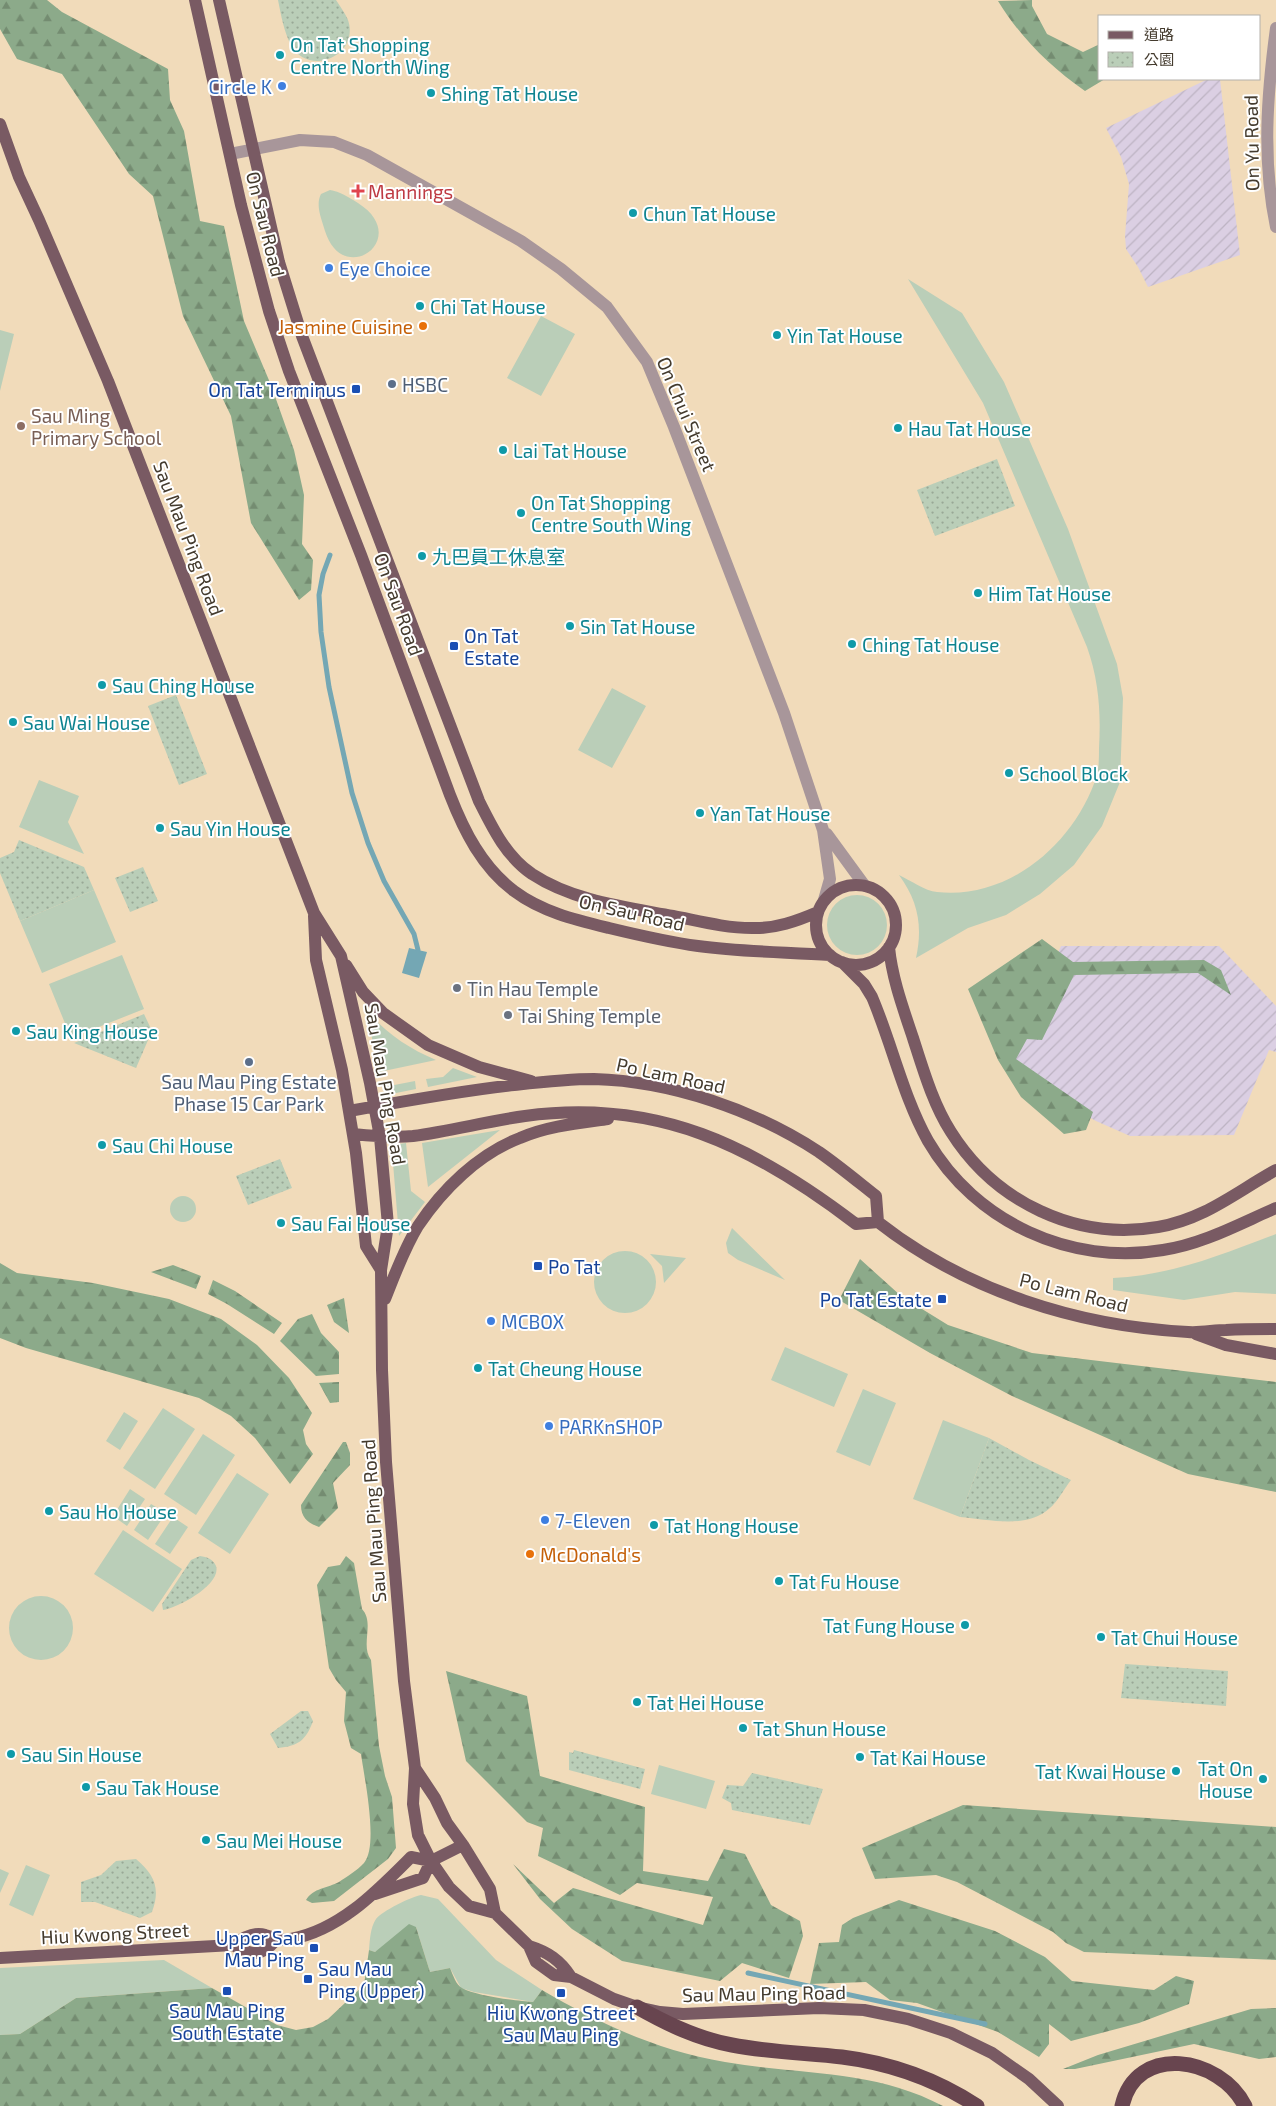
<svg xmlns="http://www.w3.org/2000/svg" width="1276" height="2106" viewBox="0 0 1276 2106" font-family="'Exo 2','Noto Sans TC',sans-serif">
	<defs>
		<pattern id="industrial-furrows" width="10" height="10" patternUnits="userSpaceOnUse" patternTransform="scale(1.25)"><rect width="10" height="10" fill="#dbcfe3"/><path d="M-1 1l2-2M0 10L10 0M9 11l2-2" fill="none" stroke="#bdb3c3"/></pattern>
		<pattern id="forest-firs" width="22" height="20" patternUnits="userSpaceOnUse" patternTransform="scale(1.25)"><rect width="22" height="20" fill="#8caa8a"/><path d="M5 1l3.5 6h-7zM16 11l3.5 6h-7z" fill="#748c71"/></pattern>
		<pattern id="park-dots" width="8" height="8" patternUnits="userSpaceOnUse" patternTransform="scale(1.25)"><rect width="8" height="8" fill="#baceb8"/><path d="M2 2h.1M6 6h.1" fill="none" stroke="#99a896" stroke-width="1.8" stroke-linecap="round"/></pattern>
	</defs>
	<rect width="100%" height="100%" fill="#f1dbba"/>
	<path fill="url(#industrial-furrows)" d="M1208,79H1220L1240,255L1148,287L1138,267L1126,249L1125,236L1129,184L1121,157L1106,128Z
		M1061,946H1219L1276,1006V1052L1269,1050L1234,1135L1130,1136L1096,1121L1006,1071Z"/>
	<path fill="#baceb8" d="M330,190C339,191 350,198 358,203C413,238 343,289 325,231C322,220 315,205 321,194Z
		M908,279L962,313L1004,382L1068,529L1117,664L1123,698L1120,782L1102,826L1074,865L1040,894L1006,915L968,928L916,958C923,926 918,901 899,875C910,880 925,891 937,892C1010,900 1076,842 1097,775C1099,767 1099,757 1099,748C1101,713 1099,681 1087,647L983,403Z
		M541,316L575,334L541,396L507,378Z
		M0,330L14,334L0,391Z
		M612,688L646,706L612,768L578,750Z
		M39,780L79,796L68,822L84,854L19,827Z
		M94,890L116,942L42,973L20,921Z
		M827 925a30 30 0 1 1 60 0a30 30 0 1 1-60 0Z
		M122,955L144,1009L71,1038L49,984Z
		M366,1009C385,1033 408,1048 436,1060L379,1072Z
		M453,1068L477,1077L428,1087L426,1079L443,1077Z
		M415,1081L416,1089L386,1095L384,1087Z
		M500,1130L428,1187L422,1143Z
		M406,1143L411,1191L425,1202L399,1236L392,1151L398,1144Z
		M170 1209a13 13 0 1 1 26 0a13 13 0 1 1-26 0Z
		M732,1228L785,1280L738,1260L728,1253L726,1243Z
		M1276,1234V1294L1235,1292L1184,1300L1113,1290V1278C1173,1275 1220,1255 1276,1234Z
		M594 1282a31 31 0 1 1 62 0a31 31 0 1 1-62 0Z
		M650,1254L686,1258L664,1283L662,1266Z
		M785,1347L848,1374L834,1407L771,1380Z
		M863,1389L896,1403L870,1466L836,1452Z
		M163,1408L195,1429L155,1489L123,1468Z
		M124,1412L138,1421L120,1450L106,1441Z
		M943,1420L989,1438L960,1517L913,1499Z
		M203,1434L235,1455L196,1515L164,1494Z
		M237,1473L269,1494L230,1554L198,1533Z
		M130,1489L145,1499L127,1526L113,1516Z
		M151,1504L166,1513L148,1540L134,1530Z
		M173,1517L188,1527L170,1554L155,1544Z
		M123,1530L182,1569L153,1612L94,1574Z
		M9 1628a32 32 0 1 1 64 0a32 32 0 1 1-64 0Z
		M659,1765L715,1781L706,1809L651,1794Z
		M26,1865L50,1875L33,1916L9,1905Z
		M0,1869L9,1873L0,1893Z
		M421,1895L438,1899L496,1960L542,1990L533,2002L474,1992L461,1988L450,1968L430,1972L416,1927L375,1952L369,1950C370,1940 370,1928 376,1919C382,1911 411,1897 421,1895Z
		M164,1960L212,1988L76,1998L20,2034L0,2035V1968Z"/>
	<path fill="url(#forest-firs)" d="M0,0H47L62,12L168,69L170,100L184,131L200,221L224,226L244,321L271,385L294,450L304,495L302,544L313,560L311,590L299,600L251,523L231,416L183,316L153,196L129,174L62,74L17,59L0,29Z
		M1032,0V6L1047,34L1083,52L1100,44V79H1105L1085,91C1049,66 1021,38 998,1Z
		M1042,939L1073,962L1204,960L1221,970L1231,995L1198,973L1074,975L1042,1040L1027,1039L1016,1059L1093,1112L1086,1130L1064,1134L1021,1097L998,1060L968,989Z
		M860,1259L901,1296L948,1325L1032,1353L1276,1382V1492L1188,1474L1012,1396L930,1353L839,1300Z
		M0,1263L17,1273L93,1283L169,1299L221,1319L257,1345L289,1378L312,1413L303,1430L306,1444L313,1454L290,1484L255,1438L231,1416L199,1398L26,1348L0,1338Z
		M173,1265L201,1276L196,1289L151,1272Z
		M213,1280L235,1291L282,1323L274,1334L227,1304L208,1294Z
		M344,1298L349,1333L334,1322L327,1305Z
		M312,1314L321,1333L339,1352V1374L316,1376L280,1341L298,1319Z
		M339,1382V1402L330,1403L319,1383Z
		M343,1442H346L350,1453V1465L333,1483L338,1508L319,1527C308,1523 301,1518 301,1505Z
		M346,1556L354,1563L362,1609C375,1623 360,1645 371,1660L379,1746L385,1776L392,1797L396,1848L388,1859L334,1901L312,1903L306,1900C313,1888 328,1888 339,1882C346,1877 358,1870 364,1863C379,1846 364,1776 361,1754L351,1748L344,1721L346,1692L336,1680L329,1668L317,1585L328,1567L340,1565Z
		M446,1671L527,1696L540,1776L645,1807L643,1871L708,1881L724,1849L745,1854L771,1905L800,1921L803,1936L789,1978L742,1963L720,1981L622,1961L572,1929L540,1899L513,1864L554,1903L573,1888L703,1925L713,1897L637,1883L620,1895L538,1856L543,1828L527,1822L466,1761Z
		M963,1805L1276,1827V1960L1084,1952L1066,1943L1053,1932L957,1882L936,1875L875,1879L862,1848Z
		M899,1900L995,1931L1045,1957L1072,1981L1154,1990L1176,1976L1194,1981L1189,2004L1139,2023L1071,2041L1049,2024V2044L1039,2057L998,2032L917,2003L890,2000L866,1982L810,1984L819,1943L839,1942L842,1925L853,1918Z
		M409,1924L416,1927L430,1972L450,1968C453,1975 456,1985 462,1988C476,1996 517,2001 533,2002L542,1990C600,2024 659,2051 725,2062C800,2075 874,2069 943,2106H0V2035L20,2034L76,1998L212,1988L277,2025L296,2030L313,2027L328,2019L364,1985L369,1950L375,1952Z
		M1276,2008V2057L1259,2059L1194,2044L1075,2069H1063L1098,2055L1251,2009Z"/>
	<path fill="url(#park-dots)" d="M278,0H336C340,6 345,13 348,20C360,55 309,78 291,45C284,32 281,15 278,0Z
		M997,459L1015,506L935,536L917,490Z
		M176,695L207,774L179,785L148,706Z
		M19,840L84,867L94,890L20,921L0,873V858L14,852Z
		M143,867L158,901L130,912L115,878Z
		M144,1014L152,1031L136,1068L74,1043Z
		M280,1159L292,1188L248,1205L236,1176Z
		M989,1438L1029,1460L1071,1480C1064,1489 1058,1501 1050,1508C1026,1530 988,1519 960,1517Z
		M200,1556C207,1557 213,1559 216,1566C222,1584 178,1608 163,1610L162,1604L191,1560Z
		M1125,1664L1228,1671L1226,1706L1121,1698Z
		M301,1711H308L313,1721C306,1740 299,1746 278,1748L270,1734Z
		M574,1750L645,1769L640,1789L569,1770V1752L573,1753Z
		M752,1773L823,1789L810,1825L732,1810L731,1803L722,1798L727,1785L743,1786Z
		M136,1859C154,1874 161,1888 152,1912L140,1918L95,1902H81V1882L101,1875L116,1861Z"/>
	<path fill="#74a7b4" d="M409,948L427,952L419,978L402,973Z"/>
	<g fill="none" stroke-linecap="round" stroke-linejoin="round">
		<path stroke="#74a7b4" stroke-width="5" d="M330,555L323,574L319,595L321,632L329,687L352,793L368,843L384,881L414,934L418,950
			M748,1973L985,2024"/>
		<path stroke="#a8969a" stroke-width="12" d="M1276,28C1267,95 1262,160 1276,227
			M230,154L300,140L334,142L367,155L521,241L561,269L607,307L647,362L674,427L784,713L823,830L830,879L824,900
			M827,834L865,886"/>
		<path stroke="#795a63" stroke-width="12" d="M195,0L241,205L269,311L289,371L361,555L450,795C464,831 482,867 514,891C542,912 576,920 609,928C638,935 668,942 698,946C742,952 786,952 830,955
			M219,0L279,262L302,336L479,801C493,829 506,856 532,874C573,901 625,907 673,916C699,921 725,928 752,928C775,929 797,921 818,912
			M0,124L19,177L39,220L108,381L314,913L341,956L370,1083L380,1137L388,1225L381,1270L382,1370L386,1462L404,1681L415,1768L413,1804L418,1835L431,1861L449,1887L469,1906L495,1913L529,1946L536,1962L554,1975L571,1977L614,1999L637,2007L660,2012L683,2014L819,2008L864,2010L908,2019L951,2033L992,2053L1029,2079L1058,2106
			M816 925a40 40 0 1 1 80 0a40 40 0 1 1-80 0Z
			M314,916L316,960L342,1070L356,1153L366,1246L381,1270
			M889,947C892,978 903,1008 913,1038C923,1069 933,1104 951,1132C995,1202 1076,1241 1158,1227C1205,1219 1236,1192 1276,1170
			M842,962L864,984L872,997C892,1044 903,1096 928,1141C975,1222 1071,1266 1163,1250C1203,1244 1239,1224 1276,1208
			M346,965L363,992L383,1013L428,1045L479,1067L531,1081
			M349,1111C404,1101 459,1091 514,1085C541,1082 567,1079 594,1079C671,1081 755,1110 819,1152C839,1166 857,1181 876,1196L878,1222
			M353,1134C373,1136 393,1138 413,1136C451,1131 488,1121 525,1116C657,1098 754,1146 856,1224L878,1222C966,1291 1077,1326 1188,1332C1201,1333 1214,1330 1226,1330C1243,1329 1260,1329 1276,1329
			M385,1299C395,1274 404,1249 418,1226C442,1190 478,1154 520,1138C547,1126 579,1123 608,1119
			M1196,1334L1226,1345L1276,1354
			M415,1768L435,1798L447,1823L463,1845L490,1889L495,1913
			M375,1894L423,1878L431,1861L463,1845
			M233,1945C252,1956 261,1957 276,1940
			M529,1946C548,1952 560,1960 571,1977
			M0,1958L233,1945C241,1939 254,1931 265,1935C276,1938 278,1941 291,1939C340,1930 377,1891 411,1857L431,1861"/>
		<path stroke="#68454f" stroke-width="15" d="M637,2007C667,2024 698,2039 732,2045C768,2052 806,2053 842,2057C890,2063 937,2080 977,2106
			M1122,2106C1136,2043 1220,2056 1245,2106"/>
	</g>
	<g fill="#0f9aa8" stroke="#fff" stroke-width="2">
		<circle cx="280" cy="55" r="5"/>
		<circle cx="431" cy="93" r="5"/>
		<circle cx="633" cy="213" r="5"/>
		<circle cx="420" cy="306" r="5"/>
		<circle cx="777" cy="335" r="5"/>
		<circle cx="898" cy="428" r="5"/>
		<circle cx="503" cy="450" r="5"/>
		<circle cx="521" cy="513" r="5"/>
		<circle cx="422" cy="556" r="5"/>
		<circle cx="978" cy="593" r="5"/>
		<circle cx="570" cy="626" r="5"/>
		<circle cx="852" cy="644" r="5"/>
		<circle cx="102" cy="685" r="5"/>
		<circle cx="13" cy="722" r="5"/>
		<circle cx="1009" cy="773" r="5"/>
		<circle cx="700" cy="813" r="5"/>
		<circle cx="160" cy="828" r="5"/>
		<circle cx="16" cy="1031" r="5"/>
		<circle cx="102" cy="1145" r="5"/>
		<circle cx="281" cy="1223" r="5"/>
		<circle cx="478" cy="1368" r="5"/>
		<circle cx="49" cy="1511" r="5"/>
		<circle cx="654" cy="1525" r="5"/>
		<circle cx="779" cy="1581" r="5"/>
		<circle cx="965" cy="1625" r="5"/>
		<circle cx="1101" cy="1637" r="5"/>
		<circle cx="637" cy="1702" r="5"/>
		<circle cx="743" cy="1728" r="5"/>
		<circle cx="11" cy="1754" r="5"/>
		<circle cx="860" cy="1757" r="5"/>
		<circle cx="1176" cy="1771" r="5"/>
		<circle cx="1263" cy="1779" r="5"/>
		<circle cx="86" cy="1787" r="5"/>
		<circle cx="206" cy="1840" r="5"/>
	</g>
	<g fill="#3f7fe0" stroke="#fff" stroke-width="2">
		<circle cx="282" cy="86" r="5"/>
		<circle cx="329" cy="268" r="5"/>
		<circle cx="491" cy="1321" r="5"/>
		<circle cx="549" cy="1426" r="5"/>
		<circle cx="545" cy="1520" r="5"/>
	</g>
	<path fill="#e0444e" stroke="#fff" stroke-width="2" d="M355.5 183.5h5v5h5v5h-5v5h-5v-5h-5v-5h5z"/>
	<g fill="#e8710a" stroke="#fff" stroke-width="2">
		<circle cx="423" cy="326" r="5"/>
		<circle cx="530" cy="1554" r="5"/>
	</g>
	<g fill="#5c6f8a" stroke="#fff" stroke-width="2">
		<circle cx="392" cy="384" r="5"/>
		<circle cx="249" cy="1062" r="5"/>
	</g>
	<g fill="#1a4fb4" stroke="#fff" stroke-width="2">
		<rect x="351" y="384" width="10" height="10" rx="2.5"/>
		<rect x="449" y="641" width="10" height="10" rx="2.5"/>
		<rect x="533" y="1261" width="10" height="10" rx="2.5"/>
		<rect x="937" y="1294" width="10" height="10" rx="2.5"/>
		<rect x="309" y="1943" width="10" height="10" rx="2.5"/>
		<rect x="303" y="1974" width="10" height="10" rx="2.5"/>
		<rect x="222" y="1986" width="10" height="10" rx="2.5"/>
		<rect x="556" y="1988" width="10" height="10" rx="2.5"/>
	</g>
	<circle fill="#8d6e63" stroke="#fff" stroke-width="2" cx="21" cy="426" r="5"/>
	<g fill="#6b7280" stroke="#fff" stroke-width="2">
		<circle cx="457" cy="988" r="5"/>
		<circle cx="508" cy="1015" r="5"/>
	</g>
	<g text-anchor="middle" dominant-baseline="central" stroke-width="4" stroke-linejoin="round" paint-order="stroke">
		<g font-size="19" fill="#0d838f" stroke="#fff" text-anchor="start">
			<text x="290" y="44">On Tat Shopping<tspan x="290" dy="22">Centre North Wing</tspan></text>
			<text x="441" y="93">Shing Tat House</text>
			<text x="643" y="213">Chun Tat House</text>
			<text x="430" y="306">Chi Tat House</text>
			<text x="787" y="335">Yin Tat House</text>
			<text x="908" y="428">Hau Tat House</text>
			<text x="513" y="450">Lai Tat House</text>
			<text x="531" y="502">On Tat Shopping<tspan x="531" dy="22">Centre South Wing</tspan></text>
			<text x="432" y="556">九巴員工休息室</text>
			<text x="988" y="593">Him Tat House</text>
			<text x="580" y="626">Sin Tat House</text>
			<text x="862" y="644">Ching Tat House</text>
			<text x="112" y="685">Sau Ching House</text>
			<text x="23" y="722">Sau Wai House</text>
			<text x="1019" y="773">School Block</text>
			<text x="710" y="813">Yan Tat House</text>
			<text x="170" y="828">Sau Yin House</text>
			<text x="26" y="1031">Sau King House</text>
			<text x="112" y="1145">Sau Chi House</text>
			<text x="291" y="1223">Sau Fai House</text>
			<text x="488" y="1368">Tat Cheung House</text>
			<text x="59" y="1511">Sau Ho House</text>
			<text x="664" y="1525">Tat Hong House</text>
			<text x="789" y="1581">Tat Fu House</text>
			<text x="955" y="1625" text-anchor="end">Tat Fung House</text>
			<text x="1111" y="1637">Tat Chui House</text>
			<text x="647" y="1702">Tat Hei House</text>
			<text x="753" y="1728">Tat Shun House</text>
			<text x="21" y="1754">Sau Sin House</text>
			<text x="870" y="1757">Tat Kai House</text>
			<text x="1253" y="1768" text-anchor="end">Tat On<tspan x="1253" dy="22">House</tspan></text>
			<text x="1166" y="1771" text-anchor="end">Tat Kwai House</text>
			<text x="96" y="1787">Sau Tak House</text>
			<text x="216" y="1840">Sau Mei House</text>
		</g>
		<g font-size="19" fill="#366cbe" stroke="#fff" text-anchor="start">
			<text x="272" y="86" text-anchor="end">Circle K</text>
			<text x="339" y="268">Eye Choice</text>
			<text x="501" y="1321">MCBOX</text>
			<text x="559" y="1426">PARKnSHOP</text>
			<text x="555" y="1520">7-Eleven</text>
		</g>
		<g font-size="19" fill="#443b2e" stroke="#fff">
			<text transform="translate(1251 143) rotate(-91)">On Yu Road</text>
			<text transform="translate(266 224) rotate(76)">On Sau Road</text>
			<text transform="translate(687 414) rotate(67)">On Chui Street</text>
			<text transform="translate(189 538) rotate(69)">Sau Mau Ping Road</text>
			<text transform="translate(399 604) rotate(70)">On Sau Road</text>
			<text transform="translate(632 912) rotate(13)">On Sau Road</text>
			<text transform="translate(671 1075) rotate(12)">Po Lam Road</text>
			<text transform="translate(386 1084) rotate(80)">Sau Mau Ping Road</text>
			<text transform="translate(1074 1292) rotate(14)">Po Lam Road</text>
			<text transform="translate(373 1521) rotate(-94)">Sau Mau Ping Road</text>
			<text transform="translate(115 1933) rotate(-3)">Hiu Kwong Street</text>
			<text transform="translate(764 1993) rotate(-1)">Sau Mau Ping Road</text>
		</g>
		<g font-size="19" fill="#be3a42" stroke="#fff" text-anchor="start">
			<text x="368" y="191">Mannings</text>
		</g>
		<g font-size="19" fill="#c56008" stroke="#fff" text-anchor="end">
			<text x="413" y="326">Jasmine Cuisine</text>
			<text x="540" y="1554" text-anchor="start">McDonald's</text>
		</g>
		<g font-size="19" fill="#4e5e75" stroke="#fff" text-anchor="start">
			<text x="402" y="384">HSBC</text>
			<text x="249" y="1081" text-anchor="middle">Sau Mau Ping Estate<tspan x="249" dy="22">Phase 15 Car Park</tspan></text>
		</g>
		<g font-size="19" fill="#164399" stroke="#fff" text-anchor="end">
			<text x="346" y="389">On Tat Terminus</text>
			<text x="464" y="635" text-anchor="start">On Tat<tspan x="464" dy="22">Estate</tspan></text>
			<text x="548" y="1266" text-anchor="start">Po Tat</text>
			<text x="932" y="1299">Po Tat Estate</text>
			<text x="304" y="1937">Upper Sau<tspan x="304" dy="22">Mau Ping</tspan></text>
			<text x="318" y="1968" text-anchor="start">Sau Mau<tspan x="318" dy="22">Ping (Upper)</tspan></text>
			<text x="227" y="2010" text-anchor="middle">Sau Mau Ping<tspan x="227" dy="22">South Estate</tspan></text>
			<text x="561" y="2012" text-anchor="middle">Hiu Kwong Street<tspan x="561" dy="22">Sau Mau Ping</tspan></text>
		</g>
		<g font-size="19" fill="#785e54" stroke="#fff" text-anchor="start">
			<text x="31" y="415">Sau Ming<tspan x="31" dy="22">Primary School</tspan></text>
		</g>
		<g font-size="19" fill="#5b616d" stroke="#fff" text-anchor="start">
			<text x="467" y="988">Tin Hau Temple</text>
			<text x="518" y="1015">Tai Shing Temple</text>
		</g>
	</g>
	<rect x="1098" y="15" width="162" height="65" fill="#ffffff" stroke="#b4b1ab"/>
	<rect x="1108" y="31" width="25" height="8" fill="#795a63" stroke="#b4b1ab"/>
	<text x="1144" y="40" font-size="15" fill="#443b2e">道路</text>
	<rect x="1108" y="52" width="25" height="15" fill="url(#park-dots)" stroke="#b4b1ab"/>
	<text x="1144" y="65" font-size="15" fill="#443b2e">公園</text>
</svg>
